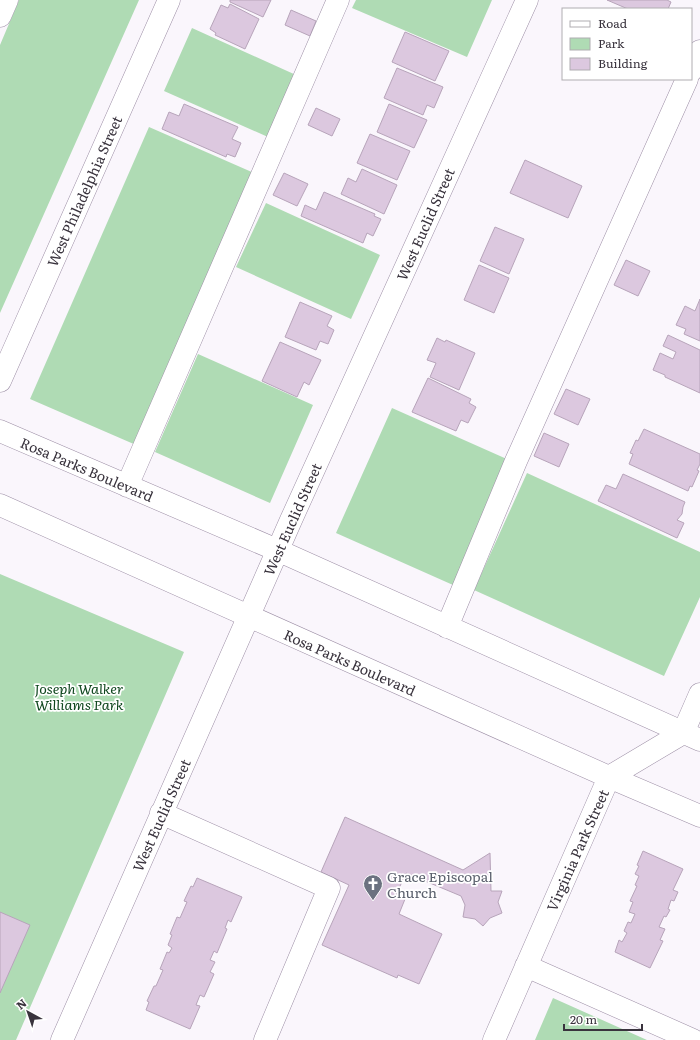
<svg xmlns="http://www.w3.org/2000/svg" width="700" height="1040" viewBox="0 0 700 1040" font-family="Literata,serif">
	<rect width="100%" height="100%" fill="#faf6fc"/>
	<path fill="#afdbb4" d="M19,0H139L0,313V45Z
		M356,0H492L467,57L352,8Z
		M192,28L296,75L268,137L164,91Z
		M149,127L254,173L136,445L30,399Z
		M266,203L380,255L351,319L236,267Z
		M198,354L313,405L270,503L155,452Z
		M392,408L509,460L453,585L336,533Z
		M527,473L700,552V597L664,676L474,590Z
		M0,574L184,652L16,1040H0Z
		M553,998L647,1040H535Z"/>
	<path fill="#dcc8df" stroke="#b7a4ba" d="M230,0H271L263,17L230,2Z
		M607,0H667L671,2L668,9H628Z
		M230,4L259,19L245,49L215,35L216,33L210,29L221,5L228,8Z
		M291,10L316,21L310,36L285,25Z
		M405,32L449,51L435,81L392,62Z
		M397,68L443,87L434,108L427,105L423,115L384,98Z
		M184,104L238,127L232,139L241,143L235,157L227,154L226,157L162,129L169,112L179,116Z
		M389,104L427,120L414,148L377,132Z
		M316,108L340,119L332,136L308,125Z
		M370,134L410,151L397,180L357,163Z
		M525,160L582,186L568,218L510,193Z
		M362,169L397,185L384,214L341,194L348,178L356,182Z
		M284,173L308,184L297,206L273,195Z
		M324,192L375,214L374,216L381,219L373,236L367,233L363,243L301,216L305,205L316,210Z
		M495,227L524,239L509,274L480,261Z
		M626,260L650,271L638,296L614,285Z
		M479,265L509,278L494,313L464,300Z
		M700,299V341L684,334L686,329L676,325L685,306L695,311Z
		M300,302L332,316L327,326L334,330L328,344L320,341L316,350L285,337Z
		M668,335L700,350V393L665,377V375L653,370L660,353L673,359L676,352L663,346Z
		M437,338L445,342L446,340L475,353L459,390L430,377L436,363L427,360Z
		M280,342L321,360L309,385L304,382L297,397L262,381Z
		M428,378L471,399L469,403L476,407L468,423L461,420L456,431L412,412Z
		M566,389L590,399L578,425L554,414Z
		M644,429L700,454V464L697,470L699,471L692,487L690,486L688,491L629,464L633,454L630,453L636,440L638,441Z
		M544,433L569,444L559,467L534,456Z
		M623,474L685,502L683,507L682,514L677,520L684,523L677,538L598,501L606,485L616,489Z
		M345,817L463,870L490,853L491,891H502L498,902L502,913L490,918L483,926L475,919L463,917L465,905L461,896L406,873L396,895L405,899L399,914L442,934L419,984L398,975L397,978L322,945L349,885L321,872Z
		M643,851L683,869L673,890L678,892L674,901L671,900L668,909L670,910L666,917L664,916L659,927L665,929L660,940L663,941L650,968L615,952L619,940L622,942L627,933L624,931L628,922L631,923L635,914L629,912L633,902L630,901L637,886L635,885L639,876L635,874L639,866L637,865Z
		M197,878L242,897L231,922L228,920L225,928L227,929L217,953L214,951L210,960L215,962L210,972L214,974L204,997L200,995L196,1005L200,1006L190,1029L146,1010L149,1002L147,1001L154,986H156L163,970L160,969L167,952L169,953L172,948L168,945L172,935L170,934L177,917L180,918L187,902L184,901L191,886L193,887Z
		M0,912L30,925L0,993Z"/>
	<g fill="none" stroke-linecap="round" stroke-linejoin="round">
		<g stroke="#9d8fa6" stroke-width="23">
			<path id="minor" d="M0,16L7,0
				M691,71L700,51
				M0,381L169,0
				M0,431L277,550L700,740
				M127,486L338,0
				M0,505L609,777L700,816
				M447,627L516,461L687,79
				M161,813L329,888L265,1040
				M526,966L693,1040
				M62,1040L291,520L527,0
				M494,1040L609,777L683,733L700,694"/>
		</g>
		<use href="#minor" stroke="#fff" stroke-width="22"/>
	</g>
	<defs>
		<g id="church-pin" transform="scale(1)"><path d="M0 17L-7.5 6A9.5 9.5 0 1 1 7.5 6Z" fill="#6b7280" stroke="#fff"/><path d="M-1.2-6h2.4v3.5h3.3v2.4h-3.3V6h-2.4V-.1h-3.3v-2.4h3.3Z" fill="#fff"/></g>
	</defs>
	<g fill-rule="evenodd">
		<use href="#church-pin" x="373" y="884"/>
	</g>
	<g text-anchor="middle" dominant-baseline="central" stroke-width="3.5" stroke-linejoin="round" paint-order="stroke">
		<g font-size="14" fill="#39333d" stroke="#fff">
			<text transform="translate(84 191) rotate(-66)">West Philadelphia Street</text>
			<text transform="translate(425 224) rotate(-66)">West Euclid Street</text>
			<text transform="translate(87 469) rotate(23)">Rosa Parks Boulevard</text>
			<text transform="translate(292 519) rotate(-66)">West Euclid Street</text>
			<text transform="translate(350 662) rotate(24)">Rosa Parks Boulevard</text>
			<text transform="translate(161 815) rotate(-66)">West Euclid Street</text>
			<text transform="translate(577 850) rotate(-66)">Virginia Park Street</text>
		</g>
		<g font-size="14" font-style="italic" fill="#0e461d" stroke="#fff">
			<text x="79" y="688">Joseph Walker<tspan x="79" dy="16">Williams Park</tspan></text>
		</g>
		<g font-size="14" fill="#5b616d" stroke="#fff" text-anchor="start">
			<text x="387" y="876">Grace Episcopal<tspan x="387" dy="16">Church</tspan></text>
		</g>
	</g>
	<rect x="562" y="8" width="130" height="72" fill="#ffffff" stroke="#b0adb1"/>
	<rect x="570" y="21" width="20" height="6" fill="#ffffff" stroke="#b0adb1"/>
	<text x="598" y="28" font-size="12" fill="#39333d">Road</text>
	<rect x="570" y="38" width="20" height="12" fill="#afdbb4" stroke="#b0adb1"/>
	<text x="598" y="48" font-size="12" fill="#39333d">Park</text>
	<rect x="570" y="58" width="20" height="12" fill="#dcc8df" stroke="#b0adb1"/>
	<text x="598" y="68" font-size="12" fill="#39333d">Building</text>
	<g transform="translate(28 1012) rotate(320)" stroke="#ffffff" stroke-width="3" paint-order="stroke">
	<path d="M0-3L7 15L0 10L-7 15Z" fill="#39333d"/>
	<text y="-6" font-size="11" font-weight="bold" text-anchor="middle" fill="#39333d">N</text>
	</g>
	<path d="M564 1024v6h78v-6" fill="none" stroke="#39333d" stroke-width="2"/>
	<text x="570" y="1024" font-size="12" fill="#39333d" stroke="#ffffff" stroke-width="3" paint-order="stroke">20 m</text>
</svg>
